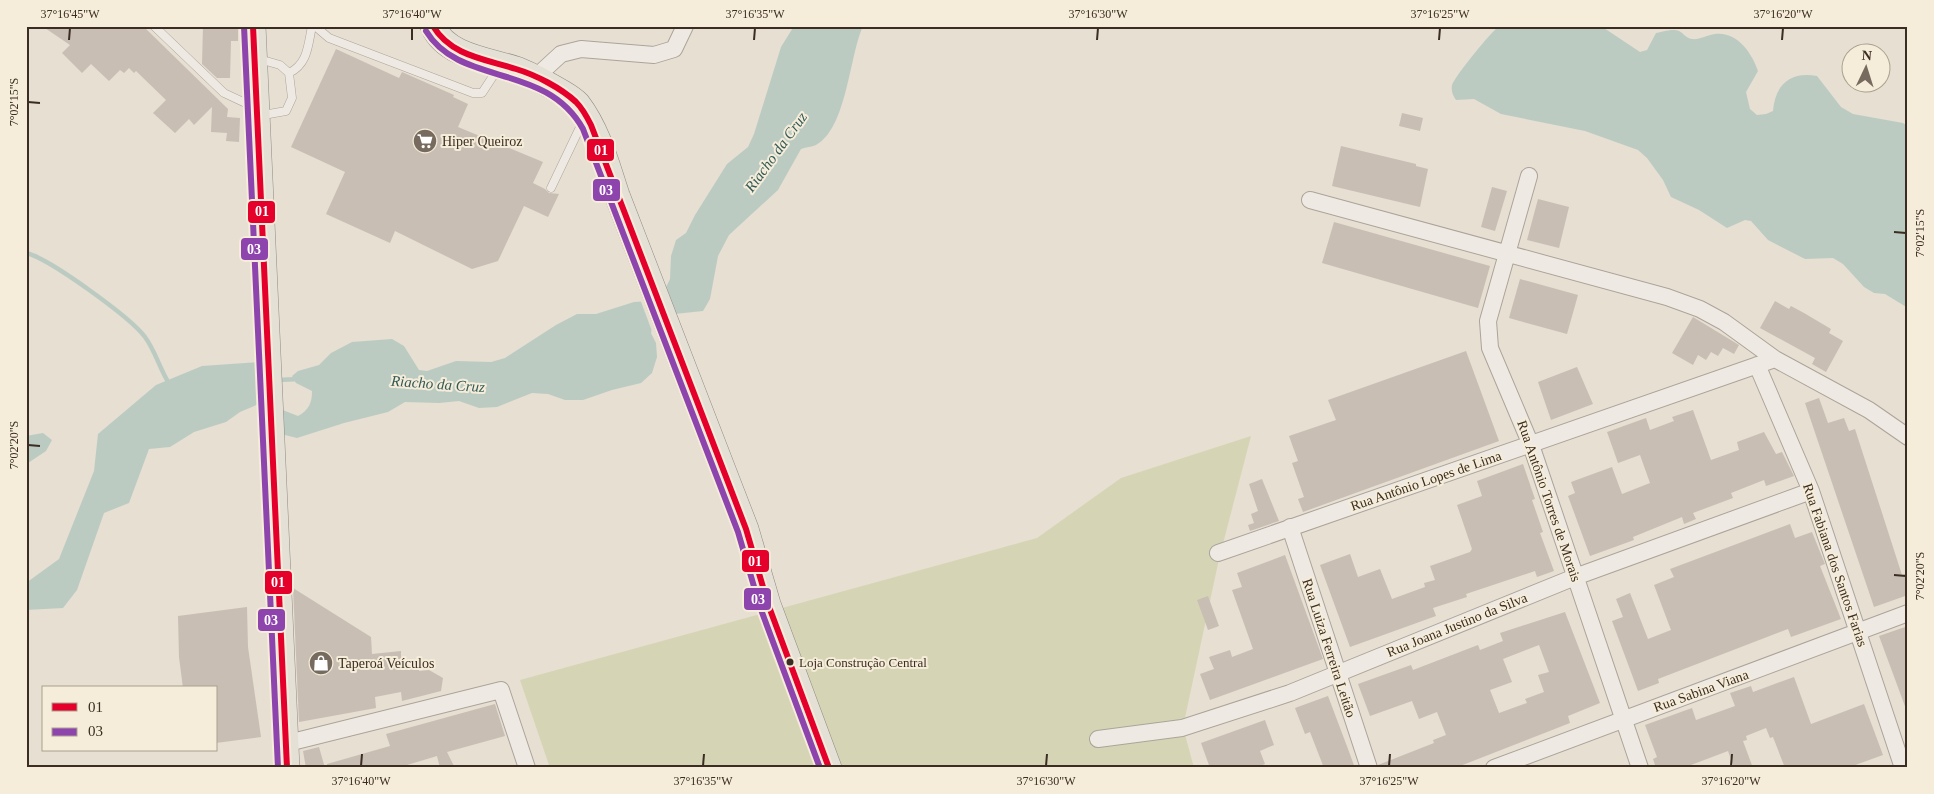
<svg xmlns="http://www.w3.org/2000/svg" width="1934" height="794" viewBox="0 0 1934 794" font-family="'Times New Roman',serif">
	<rect width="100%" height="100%" fill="#e6dfd2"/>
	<path fill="#d5d5b5" d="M1251,436L1219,559L1183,727L1194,768H550L520,680L1037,538L1121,478Z"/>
	<path fill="#bccbc2" d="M794,26H863C849,57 847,128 816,145C812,147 806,147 801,149L778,190L729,235L718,256L710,299L703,311L655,316L651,333L656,343L657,357L652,373L641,383L612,390L583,400H565L548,394L532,393L497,407L479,408L459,401L439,403L405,402L388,412L344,423L297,438L277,433L275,407L298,416C309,410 312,403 312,391L296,383L292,376L298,371L319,365L331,353L352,342L392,339L404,346L419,370L427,371L456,361L491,362L505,358L556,325L577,314H596L634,302L650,301L664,291L670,279L671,256L676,240L686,233L695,215L727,164L748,147L754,134L781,47Z
		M1499,26H1601L1640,52L1647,50L1656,33C1662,32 1672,28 1679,31C1684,33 1685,38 1692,39C1699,40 1707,35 1715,34C1737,31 1752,53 1758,71L1746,92L1750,109L1757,115L1766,114L1773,111C1775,85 1790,71 1817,76L1841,107L1853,114L1903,123L1908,126V308L1885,294L1874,293L1864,287L1843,264L1833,258L1805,259L1768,240L1751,221L1745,220L1727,228L1699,210L1671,197L1663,180L1647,158L1638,150L1585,131L1501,114L1474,99L1456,100C1453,95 1451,92 1452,85C1455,76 1491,32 1499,26Z
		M259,362L261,403L240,412L226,422L194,432L170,447L149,449L129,503L104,513L77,590L63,608L26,610V583L59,559L94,471L98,434L156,385L202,366Z
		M43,433L52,440L46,451L28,463L26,484V436Z"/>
	<path fill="#e6dfd2" d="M649,298L657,319L654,332L659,350L640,299Z"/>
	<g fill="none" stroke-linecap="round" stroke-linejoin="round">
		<path stroke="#bccbc2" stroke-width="4.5" d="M26,253C49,258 131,318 145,337C156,352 160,370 170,385
			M277,380L300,379"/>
	</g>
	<path fill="#c9beb3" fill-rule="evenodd" d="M42,26H143L228,109L227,117L240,118L239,142L226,141L227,133L211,132L212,107L194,125L189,119L175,133L153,113L166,100L136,71L134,73L129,68L124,73L120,70L109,81L91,64L82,73L62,53L70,45Z
		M203,26L238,27V41H231L230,78H217L202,64Z
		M336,49L399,78L402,72L454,95L453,97L468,104L458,127L543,162L533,183L545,189L549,193L559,194L548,217L524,206L498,261L472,269L395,231L390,243L326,214L345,172L291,147Z
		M1402,113L1423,118L1420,131L1399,126Z
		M1341,146L1416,164V166L1428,169L1420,207L1332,186Z
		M1492,187L1507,191L1495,231L1481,227Z
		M1538,199L1569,207L1559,248L1527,240Z
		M1334,222L1490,266L1478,308L1322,263Z
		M1520,279L1578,295L1567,334L1509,318Z
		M1775,301L1789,309L1791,306L1804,313L1831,329L1829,333L1843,341L1826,372L1812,364L1815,358L1760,328Z
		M1693,317L1739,345L1734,354L1723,348L1718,356L1711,352L1706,360L1698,355L1693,365L1672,353Z
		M1466,351L1499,441L1303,512L1298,499L1304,497L1292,463L1298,461L1289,436L1336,420L1328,400Z
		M1577,367L1593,404L1551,420L1538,382Z
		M1819,398L1828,423L1844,418L1849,431L1855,429L1902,575L1908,573V595L1874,607L1805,403Z
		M1693,410L1711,460L1739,450L1737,442L1764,432L1776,454L1782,452L1794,476L1766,486L1764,480L1731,493L1733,498L1693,513L1696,519L1684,524L1682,517L1633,537L1634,540L1590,556L1568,496L1575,493L1571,482L1612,467L1622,494L1650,483L1640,455L1618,463L1607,432L1646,418L1650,430L1674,421L1672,417Z
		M1523,464L1535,499L1532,500L1543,532L1540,533L1554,571L1537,577L1535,571L1466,594L1467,597L1433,608L1436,616L1350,647L1320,565L1350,554L1358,577L1380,569L1392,599L1425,587L1424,583L1435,580L1430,566L1470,552L1472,549L1457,505L1482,496L1477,481Z
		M1262,479L1279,521L1250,531L1248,525L1254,523L1251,514L1258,511L1249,484Z
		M1790,524L1795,538L1812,532L1825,564L1820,566L1841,619L1791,637L1788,629L1658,679L1659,683L1638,691L1612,621L1623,617L1616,599L1630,593L1648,639L1671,630L1654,585L1674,577L1670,569Z
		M1285,555L1323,659L1210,700L1200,674L1214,669L1209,657L1230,650L1232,657L1253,649L1232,590L1242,587L1237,573Z
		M293,588L371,637L372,654L401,651V662L419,660V671L429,670L443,678L441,691L402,701L401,692L375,697L376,708L299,722Z
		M1208,596L1219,626L1208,630L1197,600Z
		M247,607L248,647L261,737L216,743V688H183L179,657L178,616Z
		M1565,612L1600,703L1568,716L1570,723L1455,768H1379L1378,765L1434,743L1433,740L1446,735L1437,712L1419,719L1412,701L1370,716L1358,684L1411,665L1413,670L1478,645L1480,650L1503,641L1500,633ZM1539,645L1549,672L1538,675L1544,692L1525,699L1527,703L1499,713L1490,690L1512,682L1503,659Z
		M1908,626V709H1906L1879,636Z
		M1794,677L1811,724L1864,704L1883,755L1847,768H1785L1773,737L1770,738L1766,728L1746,736L1747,740L1743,741L1753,768H1734L1728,751L1683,768H1656L1653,759L1657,757L1645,725L1692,708L1696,720L1735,706L1730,693L1751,686L1753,692Z
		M1328,696L1348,749L1355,768H1324L1310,732L1305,734L1295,708Z
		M495,704L505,736L447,752L455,768H440L437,756L397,768H327V764L390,746L386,734Z
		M1265,720L1274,745L1260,751L1265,764L1255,768H1210L1201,743Z
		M319,747L325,768H306L303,751Z"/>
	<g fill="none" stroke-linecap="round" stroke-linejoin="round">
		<g stroke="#aca49a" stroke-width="9">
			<path id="service" d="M154,26L224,93L269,114L286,111L292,98L289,73L280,65L259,59
				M315,26L329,38L473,93H482L499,67
				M289,73C308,64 308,45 312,26
				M551,188L583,121"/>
		</g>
		<g stroke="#aca49a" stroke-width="18">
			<path id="minor" d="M536,77L561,54L581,49L654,55L674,49L685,26
				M1529,176L1488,321L1490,348L1531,445L1640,768
				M1310,200L1667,297L1700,309L1724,322L1775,359L1869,410L1908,437
				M1757,365L1811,491L1903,768
				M1290,527L1369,768
				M1218,553L1775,359
				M1098,739L1182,728L1290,693L1575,577L1811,491
				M284,744L501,690L527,768
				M1494,768L1908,613"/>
		</g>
		<g stroke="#918a81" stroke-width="26">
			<path id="primary" d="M253,26L287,768
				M433,26C446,57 491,60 519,70C534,76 548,84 563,93C568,96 574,100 578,104C598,130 607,165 617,195L746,529L768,604L829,768"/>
		</g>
		<use href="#service" stroke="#eeeae3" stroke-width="8"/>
		<use href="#minor" stroke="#eeeae3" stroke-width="16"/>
		<use href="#primary" stroke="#e5e0d5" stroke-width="25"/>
		<g stroke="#f5ecd9" stroke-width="10">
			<path id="bus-1" d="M253,26L287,768
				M433,26C451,56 485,59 516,69C536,75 561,88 576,102C583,109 587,117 591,125L746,529L768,604L829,768"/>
		</g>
		<g stroke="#f5ecd9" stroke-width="10">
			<path id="bus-2" d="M244,26L278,768
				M426,31C460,87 546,62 583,129L738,532L760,607L820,768"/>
		</g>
		<use href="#bus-1" stroke="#e4002b" stroke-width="6"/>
		<use href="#bus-2" stroke="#8e44ad" stroke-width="6"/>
	</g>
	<path fill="none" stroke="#3b2d21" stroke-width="2" d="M69,40L70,28M412,40V28M754,40L755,28M1097,40L1098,28M1439,40L1440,28M1782,40L1783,28M28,102L40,103M1894,232L1906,233M28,445L40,446M1894,575L1906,576M361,766L362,754M703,766L704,754M1046,766L1047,754M1389,766L1390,754M1731,766L1732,754"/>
	<defs>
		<g id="supermarket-disc" transform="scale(1.25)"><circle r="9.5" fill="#776b5f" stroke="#f5ecd9"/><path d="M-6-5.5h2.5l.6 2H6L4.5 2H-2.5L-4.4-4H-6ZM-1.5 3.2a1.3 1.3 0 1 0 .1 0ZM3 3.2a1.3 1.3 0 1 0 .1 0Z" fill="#fff"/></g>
		<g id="shop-disc" transform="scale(1.25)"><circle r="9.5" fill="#776b5f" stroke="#f5ecd9"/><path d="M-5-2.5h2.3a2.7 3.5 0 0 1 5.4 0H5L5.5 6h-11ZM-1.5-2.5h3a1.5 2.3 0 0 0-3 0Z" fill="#fff"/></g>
	</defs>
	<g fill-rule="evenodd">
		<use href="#supermarket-disc" x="425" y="141"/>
		<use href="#shop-disc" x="321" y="663"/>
	</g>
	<circle fill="#3b2d21" stroke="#f5ecd9" stroke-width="2" cx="790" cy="662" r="4.5"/>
	<g text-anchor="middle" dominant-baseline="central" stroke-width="4" stroke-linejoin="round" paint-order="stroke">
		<g font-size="13" fill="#3b2d21" stroke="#f5ecd9" text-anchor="start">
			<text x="799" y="662">Loja Construção Central</text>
		</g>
		<g font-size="14" fill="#3b2d21" stroke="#f5ecd9" text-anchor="start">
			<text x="442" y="141">Hiper Queiroz</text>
			<text x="338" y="663">Taperoá Veículos</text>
		</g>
		<g font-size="14" fill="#3b2d21" stroke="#f5ecd9">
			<text transform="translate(1426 481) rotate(-19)">Rua Antônio Lopes de Lima</text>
			<text transform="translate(1549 501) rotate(71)">Rua Antônio Torres de Morais</text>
			<text transform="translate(1835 565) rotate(71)">Rua Fabiana dos Santos Farias</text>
			<text transform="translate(1457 625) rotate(-22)">Rua Joana Justino da Silva</text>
			<text transform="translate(1329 648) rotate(72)">Rua Luiza Ferreira Leitão</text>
			<text transform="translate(1701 691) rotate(-20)">Rua Sabina Viana</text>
		</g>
		<g font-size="15" font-style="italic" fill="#315a56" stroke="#f5ecd9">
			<text transform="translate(776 152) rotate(-54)">Riacho da Cruz</text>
			<text transform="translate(438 384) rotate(4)">Riacho da Cruz</text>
		</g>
	</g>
	<g stroke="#f5ecd9" stroke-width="2">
		<rect x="586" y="138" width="29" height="24" rx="5" fill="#e4002b"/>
		<rect x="592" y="178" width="29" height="24" rx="5" fill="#8e44ad"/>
		<rect x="247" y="200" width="29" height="24" rx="5" fill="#e4002b"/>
		<rect x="240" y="237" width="29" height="24" rx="5" fill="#8e44ad"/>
		<rect x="741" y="549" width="29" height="24" rx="5" fill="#e4002b"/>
		<rect x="264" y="570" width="29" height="25" rx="5" fill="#e4002b"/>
		<rect x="743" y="587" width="29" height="24" rx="5" fill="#8e44ad"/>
		<rect x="257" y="608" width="29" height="24" rx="5" fill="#8e44ad"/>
	</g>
	<g font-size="14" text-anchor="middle" font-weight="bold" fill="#fff">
		<text x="601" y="155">01</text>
		<text x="606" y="195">03</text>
		<text x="262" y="216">01</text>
		<text x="254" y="254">03</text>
		<text x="755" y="566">01</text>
		<text x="278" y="587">01</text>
		<text x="758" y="604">03</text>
		<text x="271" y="625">03</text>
	</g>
	<rect width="1934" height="794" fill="none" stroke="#f5ecd9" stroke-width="55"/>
	<rect x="42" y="686" width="175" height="65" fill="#f5ecd9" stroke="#aba08f"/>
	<rect x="52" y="703" width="25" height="8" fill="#e4002b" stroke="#aba08f"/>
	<text x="88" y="712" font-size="15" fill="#3b2d21">01</text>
	<rect x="52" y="728" width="25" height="8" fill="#8e44ad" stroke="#aba08f"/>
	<text x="88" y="736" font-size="15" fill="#3b2d21">03</text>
	<g transform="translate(1866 68) rotate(4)"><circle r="24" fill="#f5ecd9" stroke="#aba08f"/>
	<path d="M0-4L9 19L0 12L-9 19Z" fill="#776b5f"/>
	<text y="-8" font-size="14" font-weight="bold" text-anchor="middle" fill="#3b2d21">N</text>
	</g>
	<rect x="28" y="28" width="1878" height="738" fill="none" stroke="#3b2d21" stroke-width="2"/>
	<g font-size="12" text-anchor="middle" fill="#3b2d21">
		<text x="70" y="18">37°16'45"W</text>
		<text x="412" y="18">37°16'40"W</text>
		<text x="755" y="18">37°16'35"W</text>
		<text x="1098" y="18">37°16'30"W</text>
		<text x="1440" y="18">37°16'25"W</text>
		<text x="1783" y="18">37°16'20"W</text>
		<text transform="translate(14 102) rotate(-90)" y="4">7°02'15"S</text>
		<text transform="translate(1920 233) rotate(-90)" y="4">7°02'15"S</text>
		<text transform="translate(14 445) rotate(-90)" y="4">7°02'20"S</text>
		<text transform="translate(1920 576) rotate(-90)" y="4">7°02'20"S</text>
		<text x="361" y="785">37°16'40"W</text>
		<text x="703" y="785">37°16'35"W</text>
		<text x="1046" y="785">37°16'30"W</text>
		<text x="1389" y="785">37°16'25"W</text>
		<text x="1731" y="785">37°16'20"W</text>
	</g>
</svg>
